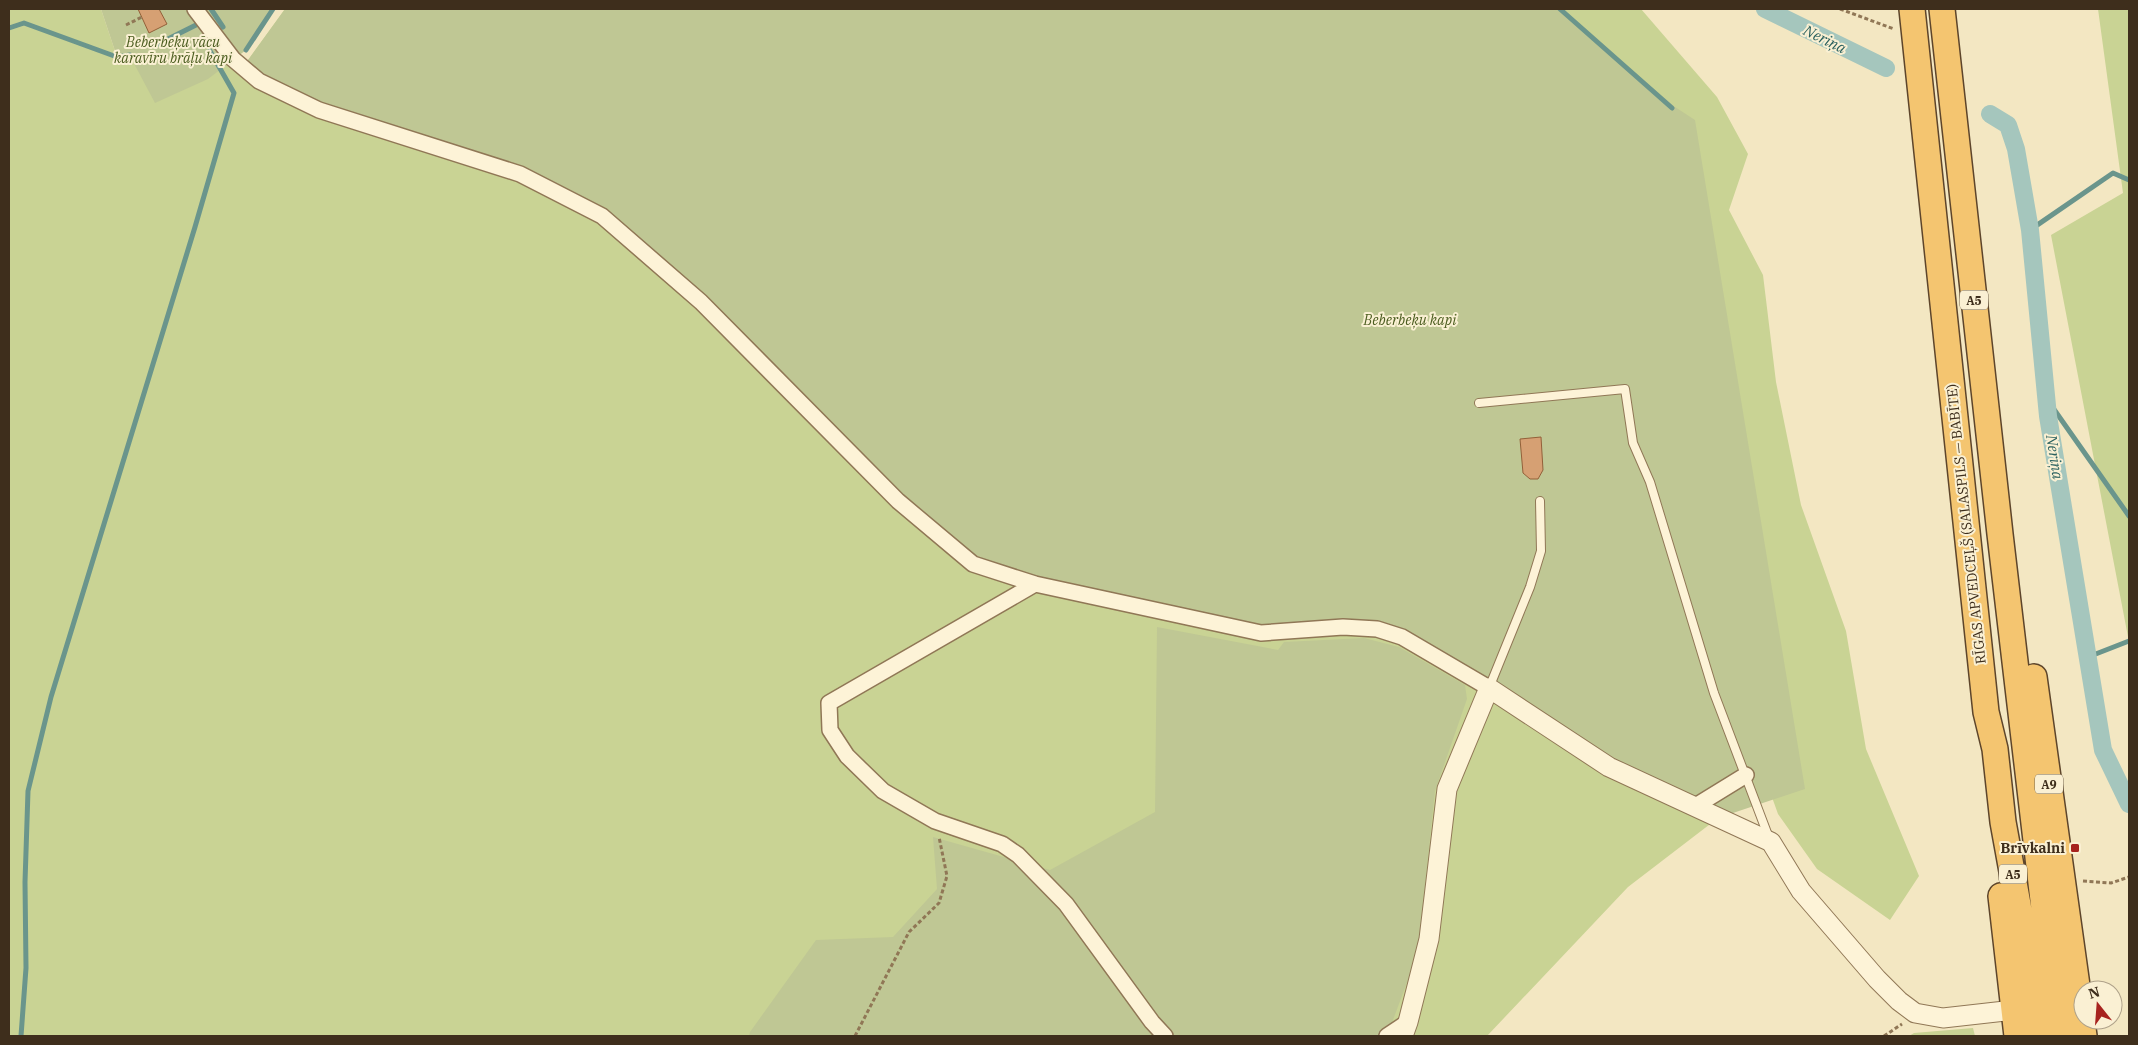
<svg xmlns="http://www.w3.org/2000/svg" width="2138" height="1045" viewBox="0 0 2138 1045" font-family="'IBM Plex Serif',serif">
	<rect width="100%" height="100%" fill="#f3e7c2"/>
	<path fill="#c9d394" d="M9,9H101L117,57L233,59L243,67L285,9H1641L1717,97L1748,154L1729,210L1763,275L1776,382L1801,505L1846,631L1866,749L1919,876L1890,920L1817,869L1778,814L1768,786L1718,818L1628,887L1487,1036H9Z
		M2098,9H2129V642L2051,235L2123,193Z
		M1973,1028L1975,1036H1909L1914,1033Z"/>
	<path fill="#bfc794" d="M101,9H273L246,50L208,79L155,103L130,56L117,57Z
		M285,9H1559L1675,107L1695,120L1805,789L1718,818L1377,629L1261,633L973,564L602,216L520,174L319,110L243,67Z
		M1157,627L1278,650L1284,642L1364,638L1399,647L1465,685L1467,699L1435,791L1418,953L1387,1036H749L750,1032L816,940L893,937L937,889L933,837L1050,870L1155,812Z"/>
	<g fill="none" stroke-linecap="round" stroke-linejoin="round">
		<path stroke="#6a958c" stroke-width="5" d="M211,9L223,27
			M1560,9L1672,108
			M9,28L24,23L117,57L130,55
			M156,45L196,25
			M246,50L273,9
			M2030,230L2113,173L2129,180
			M2046,398L2129,516
			M2088,657L2129,641
			M21,1036L26,968L25,882L28,791L51,697L195,227L234,93L210,51"/>
		<path stroke="#a5c6bd" stroke-width="18" d="M1765,9L1886,68
			M1990,114L2008,125L2016,149L2030,230L2048,416L2103,750L2129,804"/>
	</g>
	<path fill="#d6a073" stroke="#936039" d="M138,9H159L167,24L149,33Z
		M1541,437L1543,470L1538,479H1530L1523,473L1520,439Z"/>
	<g fill="none" stroke-linecap="round" stroke-linejoin="round">
		<g stroke="#907756" stroke-width="10">
			<path id="service" d="M1479,403L1625,389L1633,443L1650,482L1714,693L1769,838
				M1489,688L1530,587L1541,551L1540,501"/>
		</g>
		<g stroke="#907756" stroke-width="18">
			<path id="minor" d="M195,9L233,59L259,81L319,110L520,174L602,216L701,302L898,501L973,564L1035,584L1261,633L1343,627L1377,629L1402,637L1489,688
				M1035,584L829,703L830,730L847,756L883,791L935,821L1002,844L1018,855L1066,904L1152,1022L1165,1036
				M1694,807L1746,775
				M1387,1036L1408,1022"/>
		</g>
		<g stroke="#907756" stroke-width="21">
			<path id="tertiary" d="M1403,1036L1408,1022L1429,939L1447,789L1489,688L1609,767L1771,842L1801,891L1877,979L1899,1001L1915,1013L1943,1018L2014,1010"/>
		</g>
		<g stroke="#5d452b" stroke-width="28">
			<path id="trunk" d="M1912,9L1986,712L1995,749L2003,822L2042,1036
				M1942,9L2000,534L2059,1036
				M2034,677L2084,1036
				M2001,896L2017,1036"/>
		</g>
		<path stroke="#907756" stroke-width="3" stroke-dasharray="4 2.5" stroke-linecap="butt" d="M1840,9L1894,29
			M126,25L142,17
			M2083,881L2111,883L2129,877
			M855,1036L909,932L939,903L947,876L939,837
			M1884,1036L1902,1024"/>
		<use href="#service" stroke="#fdf3d7" stroke-width="8"/>
		<use href="#minor" stroke="#fdf3d7" stroke-width="15"/>
		<use href="#tertiary" stroke="#fdf3d7" stroke-width="19"/>
		<use href="#trunk" stroke="#f4c570" stroke-width="25"/>
	</g>
	<rect fill="#a7231e" stroke="#faf0d3" stroke-width="2" x="2070" y="843" width="10" height="10" rx="2.5"/>
	<g text-anchor="middle" dominant-baseline="central" stroke-width="4" stroke-linejoin="round" paint-order="stroke">
		<g fill="#faf0d3" stroke="#766853" stroke-width="1">
			<rect x="1960" y="290.5" width="28" height="19" rx="4"/>
			<rect x="2035" y="774.5" width="28" height="19" rx="4"/>
			<rect x="1999" y="864.5" width="28" height="19" rx="4"/>
		</g>
		<g font-size="12" font-weight="bold" fill="#3e2e1c">
			<text x="1974" y="300">A5</text>
			<text x="2049" y="784">A9</text>
			<text x="2013" y="874">A5</text>
		</g>
		<g font-size="14" font-style="italic" fill="#4c5d20" stroke="#faf0d3">
			<text x="173" y="42">Beberbeķu vācu<tspan x="173" dy="16">karavīru brāļu kapi</tspan></text>
			<text x="1410" y="320">Beberbeķu kapi</text>
		</g>
		<g font-size="14" fill="#3e2e1c" stroke="#faf0d3">
			<text transform="translate(1966 524) rotate(-96)">RĪGAS APVEDCEĻŠ (SALASPILS — BABĪTE)</text>
		</g>
		<g font-size="14" font-weight="bold" fill="#3e2e1c" stroke="#faf0d3" text-anchor="end">
			<text x="2065" y="848">Brīvkalni</text>
		</g>
		<g font-size="15" font-style="italic" fill="#2a605e" stroke="#faf0d3">
			<text transform="translate(1825 39) rotate(26)">Neriņa</text>
			<text transform="translate(2055 457) rotate(81)">Neriņa</text>
		</g>
	</g>
	<rect width="2138" height="1045" fill="none" stroke="#3e2e1c" stroke-width="20"/>
	<g transform="translate(2098 1005) rotate(343)"><circle r="24" fill="#faf0d3" stroke="#afa28a"/>
	<path d="M0-4L9 19L0 12L-9 19Z" fill="#a7231e"/>
	<text y="-8" font-size="14" font-weight="bold" text-anchor="middle" fill="#3e2e1c">N</text>
	</g>
</svg>
